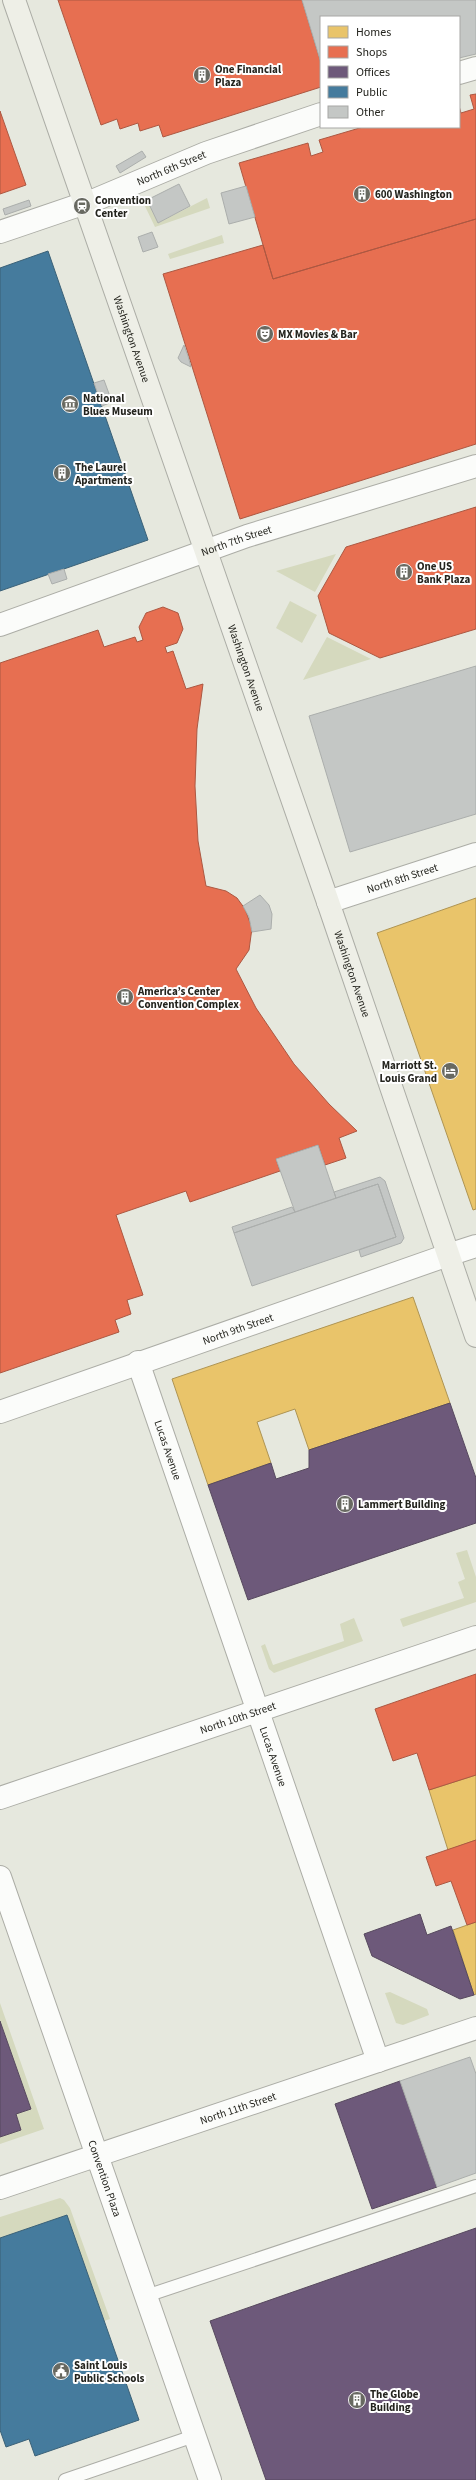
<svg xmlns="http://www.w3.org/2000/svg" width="476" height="2480" viewBox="0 0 476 2480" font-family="'Source Sans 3',sans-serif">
	<rect width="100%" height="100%" fill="#e6e8de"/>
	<path fill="#d5d9be" d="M207,198L210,208L155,227L143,202L147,200L158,223Z
		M222,235L224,243L170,259L168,254Z
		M336,554L315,592L276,571Z
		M290,601L317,615L302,643L276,628Z
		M327,637L371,659L303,680Z
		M467,1550L476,1577V1602L403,1627L400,1619L464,1598L458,1582L465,1579L456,1553Z
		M354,1618L363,1641L274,1673L269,1669L261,1646L265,1644L273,1665L344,1641L340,1624Z
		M390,1992L427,2009L429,2015L403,2025L396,2023L385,1993Z
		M0,2003L44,2129L0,2144V2137L21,2130L16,2114L31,2109L0,2021Z
		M60,2198L64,2200L70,2208L110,2319L104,2321L0,2239V2217Z"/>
	<path fill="#e9c46a" stroke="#ae9453" d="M476,898V1209L473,1210L377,933Z
		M413,1297L450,1403L309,1450L295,1409L257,1422L271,1463L208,1485L172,1379Z
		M476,1775V1840L448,1850L429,1790Z
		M476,1922V1994L474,1995L453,1930Z"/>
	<path fill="#e76f51" stroke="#ac5842" d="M58,0H302L321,63V87L163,137L159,125L140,131L138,123L120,129L117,119L101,125Z
		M476,94V219L273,279L239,163L308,143L311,156L323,152L319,140L363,127H459V106L461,113L474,109L470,95Z
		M0,111L26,185L0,194Z
		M476,219V444L240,519L163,274L263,245L273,279Z
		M476,507V629L380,658L329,633L318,596L346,547Z
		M163,607L178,613L183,629L177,643L165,647L167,653L173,651L186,689L203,684L197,729L195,786L198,841L206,886L226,891L237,898L245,909L252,928L249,950L236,969L256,1008L294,1064L329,1104L357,1131L339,1138L346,1158L325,1165L318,1145L276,1159L280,1171L190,1202L186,1191L116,1215L143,1295L127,1300L131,1314L115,1320L119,1332L0,1373V663L98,630L104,647L135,637L137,642L143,640L139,627L146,613Z
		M476,1674V1775L429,1790L417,1753L393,1761L375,1709Z
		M476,1840V1922L467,1925L451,1881L436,1886L426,1857Z"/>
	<path fill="#6d597a" stroke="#57495e" d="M450,1403L476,1478V1523L248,1600L208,1485L271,1463L276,1479L309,1468V1450Z
		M420,1914L427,1935L451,1926L474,1995L460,1999L372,1956L364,1934Z
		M0,2021L31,2109L16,2114L21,2130L0,2137Z
		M400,2081L437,2187L372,2209L335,2104Z
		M476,2228V2480H266L210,2321Z"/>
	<path fill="#457b9d" stroke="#3b6177" d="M48,251L148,540L0,591V268Z
		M67,2215L139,2420L35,2456L29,2439L6,2447L0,2430V2238Z"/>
	<path fill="#c4c7c5" stroke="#abaeac" d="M302,0H476V54L459,58V17H321V63Z
		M142,151L146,157L120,173L116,166Z
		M179,184L190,206L158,223L147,200Z
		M246,186L255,217L229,224L221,193Z
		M29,200L31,206L5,215L3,209Z
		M152,232L158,247L143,252L138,237Z
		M184,345L188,356L191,367L181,362L178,358Z
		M104,380L112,402L102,406L94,383Z
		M64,569L67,579L52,584L48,574Z
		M476,666V814L350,852L309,716Z
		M260,895L269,905L272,914L271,929L252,932L249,917L243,906Z
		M318,1145L336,1198L295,1212L276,1159Z
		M380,1177L385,1181L404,1238L401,1243L361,1257L359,1250L396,1237L378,1184L336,1198L334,1192Z
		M378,1184L396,1237L252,1286L234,1233Z
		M292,1207L295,1212L234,1233L232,1227Z
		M470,2057L476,2074V2173L437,2187L400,2081Z"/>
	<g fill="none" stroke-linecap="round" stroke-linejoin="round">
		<g stroke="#acada6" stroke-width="14">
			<path id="service" d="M146,2296L476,2186
				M65,2480L194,2436"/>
		</g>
		<g stroke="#acada6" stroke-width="24">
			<g id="minor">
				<path d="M459,73L476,68"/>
				<path id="s1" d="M0,232L97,199L206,153L321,114"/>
				<path id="s2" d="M0,625L247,536L476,466"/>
				<path id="s3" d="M138,1362L378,2061"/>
				<path id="s4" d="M0,1412L448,1255"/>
				<path id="s5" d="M0,2188L476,2028"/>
			</g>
		</g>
		<g stroke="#acada6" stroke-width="24">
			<g id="tertiary">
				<path id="s6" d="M328,902L476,854"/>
				<path d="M448,1255L476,1246"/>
				<path id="s7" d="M0,1798L476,1637"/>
				<path id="s8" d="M0,1877L210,2480"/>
			</g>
		</g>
		<g stroke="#acada6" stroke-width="24">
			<g id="secondary">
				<path id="s9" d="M14,0L328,902L476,1336"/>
			</g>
		</g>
		<use href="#service" stroke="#fbfcfa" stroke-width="12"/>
		<use href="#minor" stroke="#fbfcfa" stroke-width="22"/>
		<use href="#tertiary" stroke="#fbfcfa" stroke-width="22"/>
		<use href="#secondary" stroke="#eeefe7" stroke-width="22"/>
	</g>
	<defs>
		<g id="building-disc" transform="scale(0.9)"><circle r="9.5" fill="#686961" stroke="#fff"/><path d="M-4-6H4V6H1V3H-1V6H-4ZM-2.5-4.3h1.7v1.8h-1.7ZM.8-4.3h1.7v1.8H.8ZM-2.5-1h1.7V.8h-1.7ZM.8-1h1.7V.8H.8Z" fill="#fff"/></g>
		<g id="station-disc" transform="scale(0.9)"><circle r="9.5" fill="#686961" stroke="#fff"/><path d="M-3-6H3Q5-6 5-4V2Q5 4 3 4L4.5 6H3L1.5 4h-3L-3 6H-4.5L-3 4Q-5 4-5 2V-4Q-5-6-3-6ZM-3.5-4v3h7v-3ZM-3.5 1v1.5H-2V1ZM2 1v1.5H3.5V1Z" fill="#fff"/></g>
		<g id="theatre-disc" transform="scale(0.9)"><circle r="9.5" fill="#686961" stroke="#fff"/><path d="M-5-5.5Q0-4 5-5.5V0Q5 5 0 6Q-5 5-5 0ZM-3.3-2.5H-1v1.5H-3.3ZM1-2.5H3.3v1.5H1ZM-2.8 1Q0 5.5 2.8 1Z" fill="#fff"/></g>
		<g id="museum-disc" transform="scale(0.9)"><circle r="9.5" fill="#686961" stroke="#fff"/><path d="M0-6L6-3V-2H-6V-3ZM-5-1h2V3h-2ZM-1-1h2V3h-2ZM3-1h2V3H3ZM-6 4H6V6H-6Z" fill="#fff"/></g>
		<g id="hotel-disc" transform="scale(0.9)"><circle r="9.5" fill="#686961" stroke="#fff"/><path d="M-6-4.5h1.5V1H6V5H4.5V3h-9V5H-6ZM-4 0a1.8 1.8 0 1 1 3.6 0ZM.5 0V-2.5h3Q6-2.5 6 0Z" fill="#fff"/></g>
		<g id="civic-disc" transform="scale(0.9)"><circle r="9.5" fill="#686961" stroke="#fff"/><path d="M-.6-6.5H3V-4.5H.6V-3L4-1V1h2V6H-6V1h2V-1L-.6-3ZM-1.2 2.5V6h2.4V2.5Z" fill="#fff"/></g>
	</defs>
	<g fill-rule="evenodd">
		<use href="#building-disc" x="202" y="75"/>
		<use href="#building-disc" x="362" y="194"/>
		<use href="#station-disc" x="82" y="206"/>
		<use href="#theatre-disc" x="265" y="334"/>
		<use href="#museum-disc" x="70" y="404"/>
		<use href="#building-disc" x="62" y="473"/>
		<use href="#building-disc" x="404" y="572"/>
		<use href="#building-disc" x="125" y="997"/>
		<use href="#hotel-disc" x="450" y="1071"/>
		<use href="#building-disc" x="345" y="1504"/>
		<use href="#civic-disc" x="61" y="2371"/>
		<use href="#building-disc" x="357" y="2400"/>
	</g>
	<g text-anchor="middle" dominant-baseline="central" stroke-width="4" stroke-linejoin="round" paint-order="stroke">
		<g font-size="11" font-weight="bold" fill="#24241e" stroke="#fff" text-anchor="start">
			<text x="215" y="69">One Financial<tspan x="215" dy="13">Plaza</tspan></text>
			<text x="375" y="194">600 Washington</text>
			<text x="95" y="200">Convention<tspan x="95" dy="13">Center</tspan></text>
			<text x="278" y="334">MX Movies &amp; Bar</text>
			<text x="83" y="398">National<tspan x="83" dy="13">Blues Museum</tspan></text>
			<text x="75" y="467">The Laurel<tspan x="75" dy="13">Apartments</tspan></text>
			<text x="417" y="566">One US<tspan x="417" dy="13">Bank Plaza</tspan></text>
			<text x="138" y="991">America’s Center<tspan x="138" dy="13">Convention Complex</tspan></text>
			<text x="437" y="1065" text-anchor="end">Marriott St.<tspan x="437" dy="13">Louis Grand</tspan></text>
			<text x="358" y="1504">Lammert Building</text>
			<text x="74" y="2365">Saint Louis<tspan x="74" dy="13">Public Schools</tspan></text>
			<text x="370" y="2394">The Globe<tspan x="370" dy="13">Building</tspan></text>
		</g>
		<g font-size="11" fill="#24241e" stroke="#fff">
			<text stroke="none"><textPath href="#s1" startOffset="183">North 6th Street</textPath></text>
			<text stroke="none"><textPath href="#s9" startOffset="359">Washington Avenue</textPath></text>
			<text stroke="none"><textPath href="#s2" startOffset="251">North 7th Street</textPath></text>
			<text stroke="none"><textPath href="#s9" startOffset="707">Washington Avenue</textPath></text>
			<text stroke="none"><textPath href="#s6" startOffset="78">North 8th Street</textPath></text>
			<text stroke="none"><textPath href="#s9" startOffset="1031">Washington Avenue</textPath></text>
			<text stroke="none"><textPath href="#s4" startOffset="252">North 9th Street</textPath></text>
			<text stroke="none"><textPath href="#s3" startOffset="93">Lucas Avenue</textPath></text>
			<text stroke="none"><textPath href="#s7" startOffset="251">North 10th Street</textPath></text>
			<text stroke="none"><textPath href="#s3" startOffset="417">Lucas Avenue</textPath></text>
			<text stroke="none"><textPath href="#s5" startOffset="251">North 11th Street</textPath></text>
			<text stroke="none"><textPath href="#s8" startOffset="319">Convention Plaza</textPath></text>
		</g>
	</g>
	<rect x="320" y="16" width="140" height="112" fill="#ffffff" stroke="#a7a7a5"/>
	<rect x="328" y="26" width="20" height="12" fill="#e9c46a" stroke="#a7a7a5"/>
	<text x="356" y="36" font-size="12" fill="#24241e">Homes</text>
	<rect x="328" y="46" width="20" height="12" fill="#e76f51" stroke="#a7a7a5"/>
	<text x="356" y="56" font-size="12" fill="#24241e">Shops</text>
	<rect x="328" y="66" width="20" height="12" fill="#6d597a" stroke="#a7a7a5"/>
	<text x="356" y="76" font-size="12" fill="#24241e">Offices</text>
	<rect x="328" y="86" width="20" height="12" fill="#457b9d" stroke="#a7a7a5"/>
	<text x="356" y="96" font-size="12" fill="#24241e">Public</text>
	<rect x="328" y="106" width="20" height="12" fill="#c4c7c5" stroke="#a7a7a5"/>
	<text x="356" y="116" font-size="12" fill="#24241e">Other</text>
</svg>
